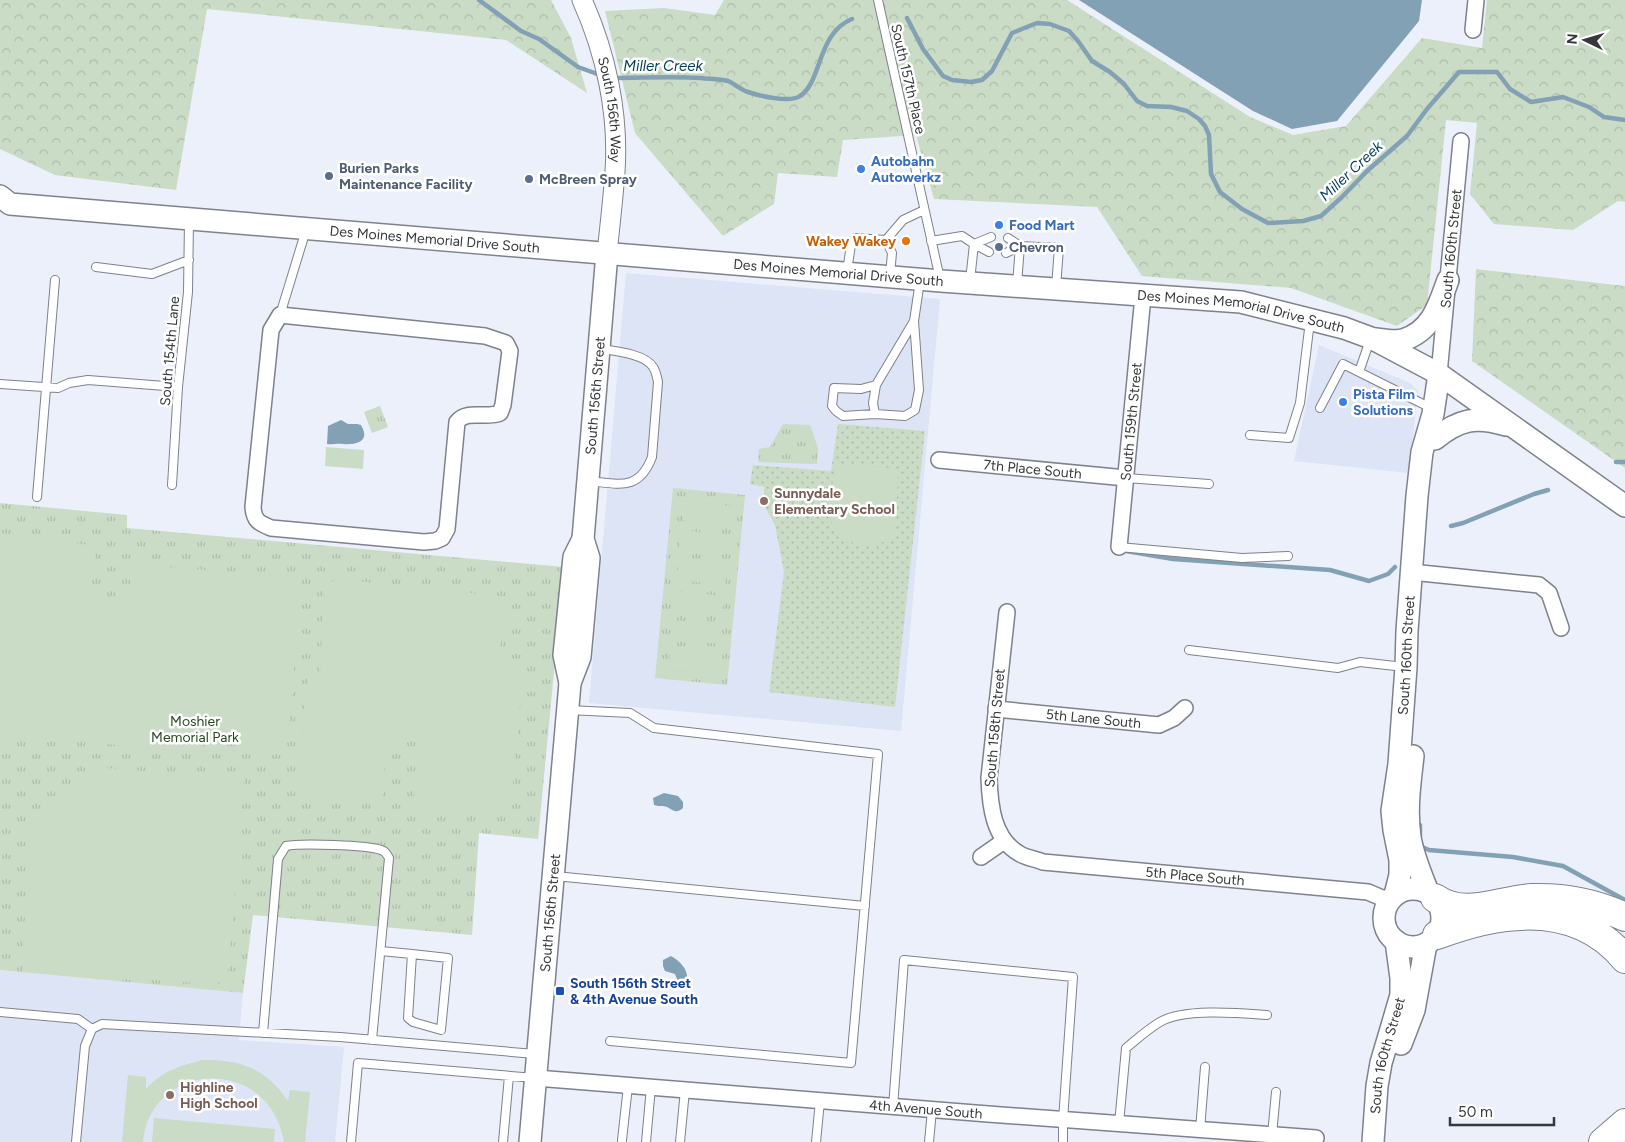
<svg xmlns="http://www.w3.org/2000/svg" width="1625" height="1142" viewBox="0 0 1625 1142" font-family="Figtree,sans-serif">
	<defs>
		<pattern id="grass-dots" width="8" height="8" patternUnits="userSpaceOnUse" patternTransform="scale(1.25)"><rect width="8" height="8" fill="#cadbc6"/><path d="M2 2h.1M6 6h.1" fill="none" stroke="#aebdab" stroke-width="1.8" stroke-linecap="round"/></pattern>
		<pattern id="forest-crowns" width="20" height="18" patternUnits="userSpaceOnUse" patternTransform="scale(1.25)"><rect width="20" height="18" fill="#cadbc6"/><path d="M2 6a3 3 0 1 1 6 0M12 15a3 3 0 1 1 6 0" fill="none" stroke="#aebdab"/></pattern>
		<pattern id="park-tufts" width="24" height="20" patternUnits="userSpaceOnUse" patternTransform="scale(1.25)"><rect width="24" height="20" fill="#cadbc6"/><path d="M3 7l-1-3M5 7V3M7 7l1-3M15 17l-1-3M17 17v-4M19 17l1-3" fill="none" stroke="#aebdab"/></pattern>
	</defs>
	<rect width="100%" height="100%" fill="#ebf0fa"/>
	<path fill="#dce4f5" d="M626,273L940,299L901,731L589,703Z
		M1319,345L1410,383L1418,391L1409,473L1294,461Z
		M0,970L243,993L239,1040L344,1047L335,1142H0Z"/>
	<path fill="url(#grass-dots)" d="M838,424L925,431L895,707L769,692L784,572L775,525L764,505V487L750,484L753,465L831,471Z"/>
	<path fill="url(#forest-crowns)" d="M0,0H551L571,38L587,93L506,40L207,9L176,190L55,175L0,149Z
		M724,0H1067L1250,117L1293,135L1346,126L1422,38L1482,48L1487,0H1625V202L1618,201L1573,230L1494,224L1470,194L1477,123L1446,120L1427,305L1397,326L1291,288L1142,276L1097,207L934,199L916,135L843,140L837,177L778,173L774,204L723,236L635,133L605,11L664,8L715,15Z
		M1476,269L1625,286V468L1472,361Z"/>
	<path fill="url(#park-tufts)" d="M380,406L388,427L372,433L364,412Z
		M783,424L810,425L818,448L817,464L758,462L759,449L770,447Z
		M673,488L745,495L727,685L655,678Z
		M0,503L127,515V528L564,567L538,839L479,833L472,935L253,915L243,993L0,970Z"/>
	<path fill="#cadbc6" d="M326,447L364,450L363,469L325,466Z
		M836,463L899,469L894,539L861,548L833,529L829,503Z
		M684,501L732,506L730,525L682,520Z
		M681,530L730,535L728,554L679,549Z
		M0,533L97,546L90,596L133,599L128,564L297,577L302,585L286,756L244,747L203,728L201,753L0,734Z
		M679,561L727,566L725,585L677,580Z
		M336,579L510,597L498,657L524,660L510,817L413,808L419,734L387,746L381,805L296,796L308,673L320,674L324,587Z
		M675,591L724,596L722,615L674,610Z
		M672,620L721,625L719,644L671,639Z
		M670,651L718,655L717,674L668,670Z
		M94,767L244,779L228,976L217,984L22,972L30,822Z
		M203,1060C242,1060 265,1068 288,1101L290,1090L310,1092L305,1142H284C269,1054 150,1061 143,1142H122L128,1075L146,1077V1089C164,1070 179,1066 203,1060Z
		M154,1118L275,1129L274,1142H152Z"/>
	<path fill="#83a1b5" d="M1079,0H1422L1419,21L1337,121L1292,129L1253,111Z
		M341,420L348,424H357L361,425C371,442 356,445 343,444C337,443 332,445 327,444L328,426Z
		M664,793L678,796L683,802V808C674,816 672,807 663,806C660,806 657,806 654,805L653,798Z
		M671,956C681,962 689,970 687,982L683,985L679,984L675,974L665,971L663,966V960Z"/>
	<g fill="none" stroke-linecap="round" stroke-linejoin="round">
		<path stroke="#83a1b5" stroke-width="4.5" d="M479,0L521,31L539,39L578,67L603,76
			M907,18L923,49L943,76L952,80L971,82L982,80L992,71L1012,33L1037,23L1050,24L1069,31L1078,41L1092,61L1110,72L1124,84L1137,101L1147,106L1171,107L1187,111L1199,119L1205,126L1209,135L1211,174L1220,192L1242,209L1268,223L1303,221L1321,216L1342,197L1367,171L1407,136L1427,109L1459,72H1497L1510,89L1531,102L1563,97L1589,107L1604,117L1625,120
			M613,78C642,78 671,76 701,78C709,79 719,79 728,81C735,84 741,90 748,92C760,96 790,103 800,96C822,82 817,33 852,19
			M1616,462H1625
			M1451,526L1463,523L1534,494L1548,490
			M1126,551L1173,559L1330,570L1369,581L1388,574L1395,567
			M1420,836V825
			M1421,844L1422,847L1429,850L1513,857L1563,866L1625,900"/>
		<g stroke="#7d828b" stroke-width="10">
			<path id="service" d="M878,0L940,279
				M1008,238L1020,246L1059,248L1056,287
				M886,240L903,220L924,210
				M931,241L962,236L974,244L970,281
				M974,244L991,237
				M974,244L989,252
				M1006,253L1020,246
				M96,267L152,274L189,260
				M847,271L851,245L855,238L886,240L892,253L890,275
				M1017,284L1020,246
				M280,315L306,230
				M914,321L920,281
				M1370,340L1359,372L1433,409
				M0,384L58,388L69,383L88,380L178,387
				M1320,408L1343,364L1359,372
				M875,414L873,403L876,385L914,321L919,390L915,410L905,416L875,414L843,416L836,411L832,406L834,388L861,389L876,385
				M1250,435L1289,438L1300,403L1310,321
				M1126,478L1209,484
				M589,481C620,484 639,491 652,457L658,382C657,377 656,371 653,367C645,354 615,351 602,349
				M172,485L178,387L188,292L189,221
				M37,497L55,280
				M1119,547L1242,558L1288,556
				M1189,650L1338,668L1360,662L1404,667
				M568,710L630,713L654,728L878,754L851,1063L610,1041
				M555,876L865,906
				M381,951L412,954
				M412,954L448,958L441,1030L413,1022L408,1018Z
				M0,1012L78,1019L92,1029
				M263,1033L278,859L286,846C300,843 368,845 381,850C386,851 387,855 389,858L372,1040
				M893,1107L904,960L1073,977L1063,1120V1142
				M1119,1124L1126,1048C1137,1039 1148,1029 1160,1022C1184,1008 1240,1013 1267,1015
				M1200,1130L1205,1067
				M1272,1135L1276,1092
				M622,1140L628,1086
				M76,1142L85,1046L92,1029L102,1024L340,1037L535,1054
				M351,1142L358,1063L535,1078
				M503,1142L509,1076
				M646,1142L651,1087
				M680,1142L685,1090
				M816,1142L820,1101
				M929,1142L932,1110"/>
		</g>
		<g stroke="#7d828b" stroke-width="18">
			<g id="minor">
				<path d="M1473,30L1476,0"/>
				<path d="M280,315L485,336L506,343L510,351L503,405L500,413C486,419 467,409 457,422L447,529L442,538L435,541L424,542L271,528C259,523 254,521 253,507L271,330Z"/>
				<path id="s1" d="M1439,374L1461,141"/>
				<path id="s2" d="M939,460L1126,478"/>
				<path id="s3" d="M1119,547L1143,296"/>
				<path d="M1421,573L1539,585L1549,593L1561,628"/>
				<path id="s4" d="M1007,612L989,778C990,806 993,839 1020,854C1027,858 1036,859 1043,862L1368,892L1389,901"/>
				<path id="s5" d="M996,709L1159,725L1174,718L1185,708"/>
				<path d="M981,857L1004,841"/>
				<path id="s6" d="M536,1078L988,1114L1316,1138"/>
			</g>
		</g>
		<g stroke="#7d828b" stroke-width="21">
			<g id="tertiary">
				<path id="s7" d="M582,0C606,53 619,114 615,172C613,199 610,226 607,253"/>
			</g>
		</g>
		<g stroke="#7d828b" stroke-width="24">
			<g id="secondary">
				<path id="s8" d="M0,196L10,204L941,281L1241,302L1344,328L1371,338L1439,374L1625,506"/>
				<path d="M1376,339C1384,340 1395,342 1403,340C1432,331 1439,305 1448,280"/>
				<path d="M1435,439C1459,419 1476,416 1506,425"/>
				<path id="s9" d="M570,683L580,657L589,558L583,539L607,253"/>
				<path d="M1413,756C1410,782 1406,810 1410,837C1413,856 1421,874 1428,892"/>
				<circle cx="1413" cy="918" r="29"/>
				<path id="s10" d="M1395,895L1400,875V860L1394,830L1392,811L1399,764L1406,667L1407,631L1417,496L1422,452L1433,414L1439,374"/>
				<path d="M1401,1044L1414,1010L1426,944"/>
				<path id="s11" d="M530,1142L570,683L564,655L574,557L583,539"/>
				<path id="s12" d="M1373,1142L1377,1086L1381,1063L1401,995V978L1396,941"/>
			</g>
		</g>
		<g stroke="#7d828b" stroke-width="30">
			<path id="motorway" d="M1435,898C1465,919 1498,900 1532,898C1563,897 1596,903 1625,917
				M1437,935C1500,911 1576,900 1625,959
				M1603,1142L1625,1123"/>
		</g>
		<use href="#service" stroke="#fff" stroke-width="8"/>
		<use href="#minor" stroke="#fff" stroke-width="15"/>
		<use href="#tertiary" stroke="#fff" stroke-width="19"/>
		<use href="#secondary" stroke="#fff" stroke-width="21"/>
		<use href="#motorway" stroke="#fff" stroke-width="28"/>
	</g>
	<g fill="#3f7fe0" stroke="#fff" stroke-width="2">
		<circle cx="861" cy="169" r="5"/>
		<circle cx="999" cy="225" r="5"/>
		<circle cx="1343" cy="402" r="5"/>
	</g>
	<g fill="#5c6f8a" stroke="#fff" stroke-width="2">
		<circle cx="329" cy="176" r="5"/>
		<circle cx="529" cy="179" r="5"/>
		<circle cx="999" cy="247" r="5"/>
	</g>
	<circle fill="#e8710a" stroke="#fff" stroke-width="2" cx="906" cy="241" r="5"/>
	<g fill="#8d6e63" stroke="#fff" stroke-width="2">
		<circle cx="764" cy="501" r="5"/>
		<circle cx="170" cy="1095" r="5"/>
	</g>
	<rect fill="#1a4fb4" stroke="#fff" stroke-width="2" x="555" y="986" width="10" height="10" rx="2.5"/>
	<g text-anchor="middle" dominant-baseline="central" stroke-width="5" stroke-linejoin="round" paint-order="stroke">
		<g font-size="14" fill="#36383c" stroke="#fff">
			<text transform="translate(908 79) rotate(77)">South 157th Place</text>
			<text stroke="none"><textPath href="#s7" startOffset="114">South 156th Way</textPath></text>
			<text stroke="none"><textPath href="#s8" startOffset="439">Des Moines Memorial Drive South</textPath></text>
			<text stroke="none"><textPath href="#s1" startOffset="126">South 160th Street</textPath></text>
			<text stroke="none"><textPath href="#s8" startOffset="844">Des Moines Memorial Drive South</textPath></text>
			<text stroke="none"><textPath href="#s8" startOffset="1249">Des Moines Memorial Drive South</textPath></text>
			<text transform="translate(170 351) rotate(-85)">South 154th Lane</text>
			<text stroke="none"><textPath href="#s9" startOffset="291">South 156th Street</textPath></text>
			<text stroke="none"><textPath href="#s3" startOffset="126">South 159th Street</textPath></text>
			<text stroke="none"><textPath href="#s2" startOffset="94">7th Place South</textPath></text>
			<text stroke="none"><textPath href="#s10" startOffset="242">South 160th Street</textPath></text>
			<text stroke="none"><textPath href="#s5" startOffset="98">5th Lane South</textPath></text>
			<text transform="translate(995 728) rotate(-85)">South 158th Street</text>
			<text stroke="none"><textPath href="#s4" startOffset="430">5th Place South</textPath></text>
			<text stroke="none"><textPath href="#s11" startOffset="230">South 156th Street</textPath></text>
			<text stroke="none"><textPath href="#s12" startOffset="88">South 160th Street</textPath></text>
			<text stroke="none"><textPath href="#s6" startOffset="391">4th Avenue South</textPath></text>
		</g>
		<g font-size="14" font-weight="bold" fill="#366cbe" stroke="#fff" text-anchor="start">
			<text x="871" y="161">Autobahn<tspan x="871" dy="16">Autowerkz</tspan></text>
			<text x="1009" y="225">Food Mart</text>
			<text x="1353" y="394">Pista Film<tspan x="1353" dy="16">Solutions</tspan></text>
		</g>
		<g font-size="14" font-weight="bold" fill="#4e5e75" stroke="#fff" text-anchor="start">
			<text x="339" y="168">Burien Parks<tspan x="339" dy="16">Maintenance Facility</tspan></text>
			<text x="539" y="179">McBreen Spray</text>
			<text x="1009" y="247">Chevron</text>
		</g>
		<g font-size="14" font-weight="bold" fill="#c56008" stroke="#fff" text-anchor="end">
			<text x="896" y="241">Wakey Wakey</text>
		</g>
		<g font-size="14" font-weight="bold" fill="#785e54" stroke="#fff" text-anchor="start">
			<text x="774" y="493">Sunnydale<tspan x="774" dy="16">Elementary School</tspan></text>
			<text x="180" y="1087">Highline<tspan x="180" dy="16">High School</tspan></text>
		</g>
		<g font-size="14" fill="#264720" stroke="#fff">
			<text x="195" y="721">Moshier<tspan x="195" dy="16">Memorial Park</tspan></text>
		</g>
		<g font-size="14" font-weight="bold" fill="#164399" stroke="#fff" text-anchor="start">
			<text x="570" y="983">South 156th Street<tspan x="570" dy="16">&amp; 4th Avenue South</tspan></text>
		</g>
		<g font-size="15" font-style="italic" fill="#003d59" stroke="#fff">
			<text x="663" y="66">Miller Creek</text>
			<text transform="translate(1351 171) rotate(-43)">Miller Creek</text>
		</g>
	</g>
	<g transform="translate(1585 40) rotate(275)" stroke="#ffffff" stroke-width="4" paint-order="stroke">
	<path d="M0-4L9 19L0 12L-9 19Z" fill="#36383c"/>
	<text y="-8" font-size="14" font-weight="bold" text-anchor="middle" fill="#36383c">N</text>
	</g>
	<path d="M1450 1117v8h104v-8" fill="none" stroke="#36383c" stroke-width="2.5"/>
	<text x="1458" y="1117" font-size="15" fill="#36383c" stroke="#ffffff" stroke-width="4" paint-order="stroke">50 m</text>
</svg>
